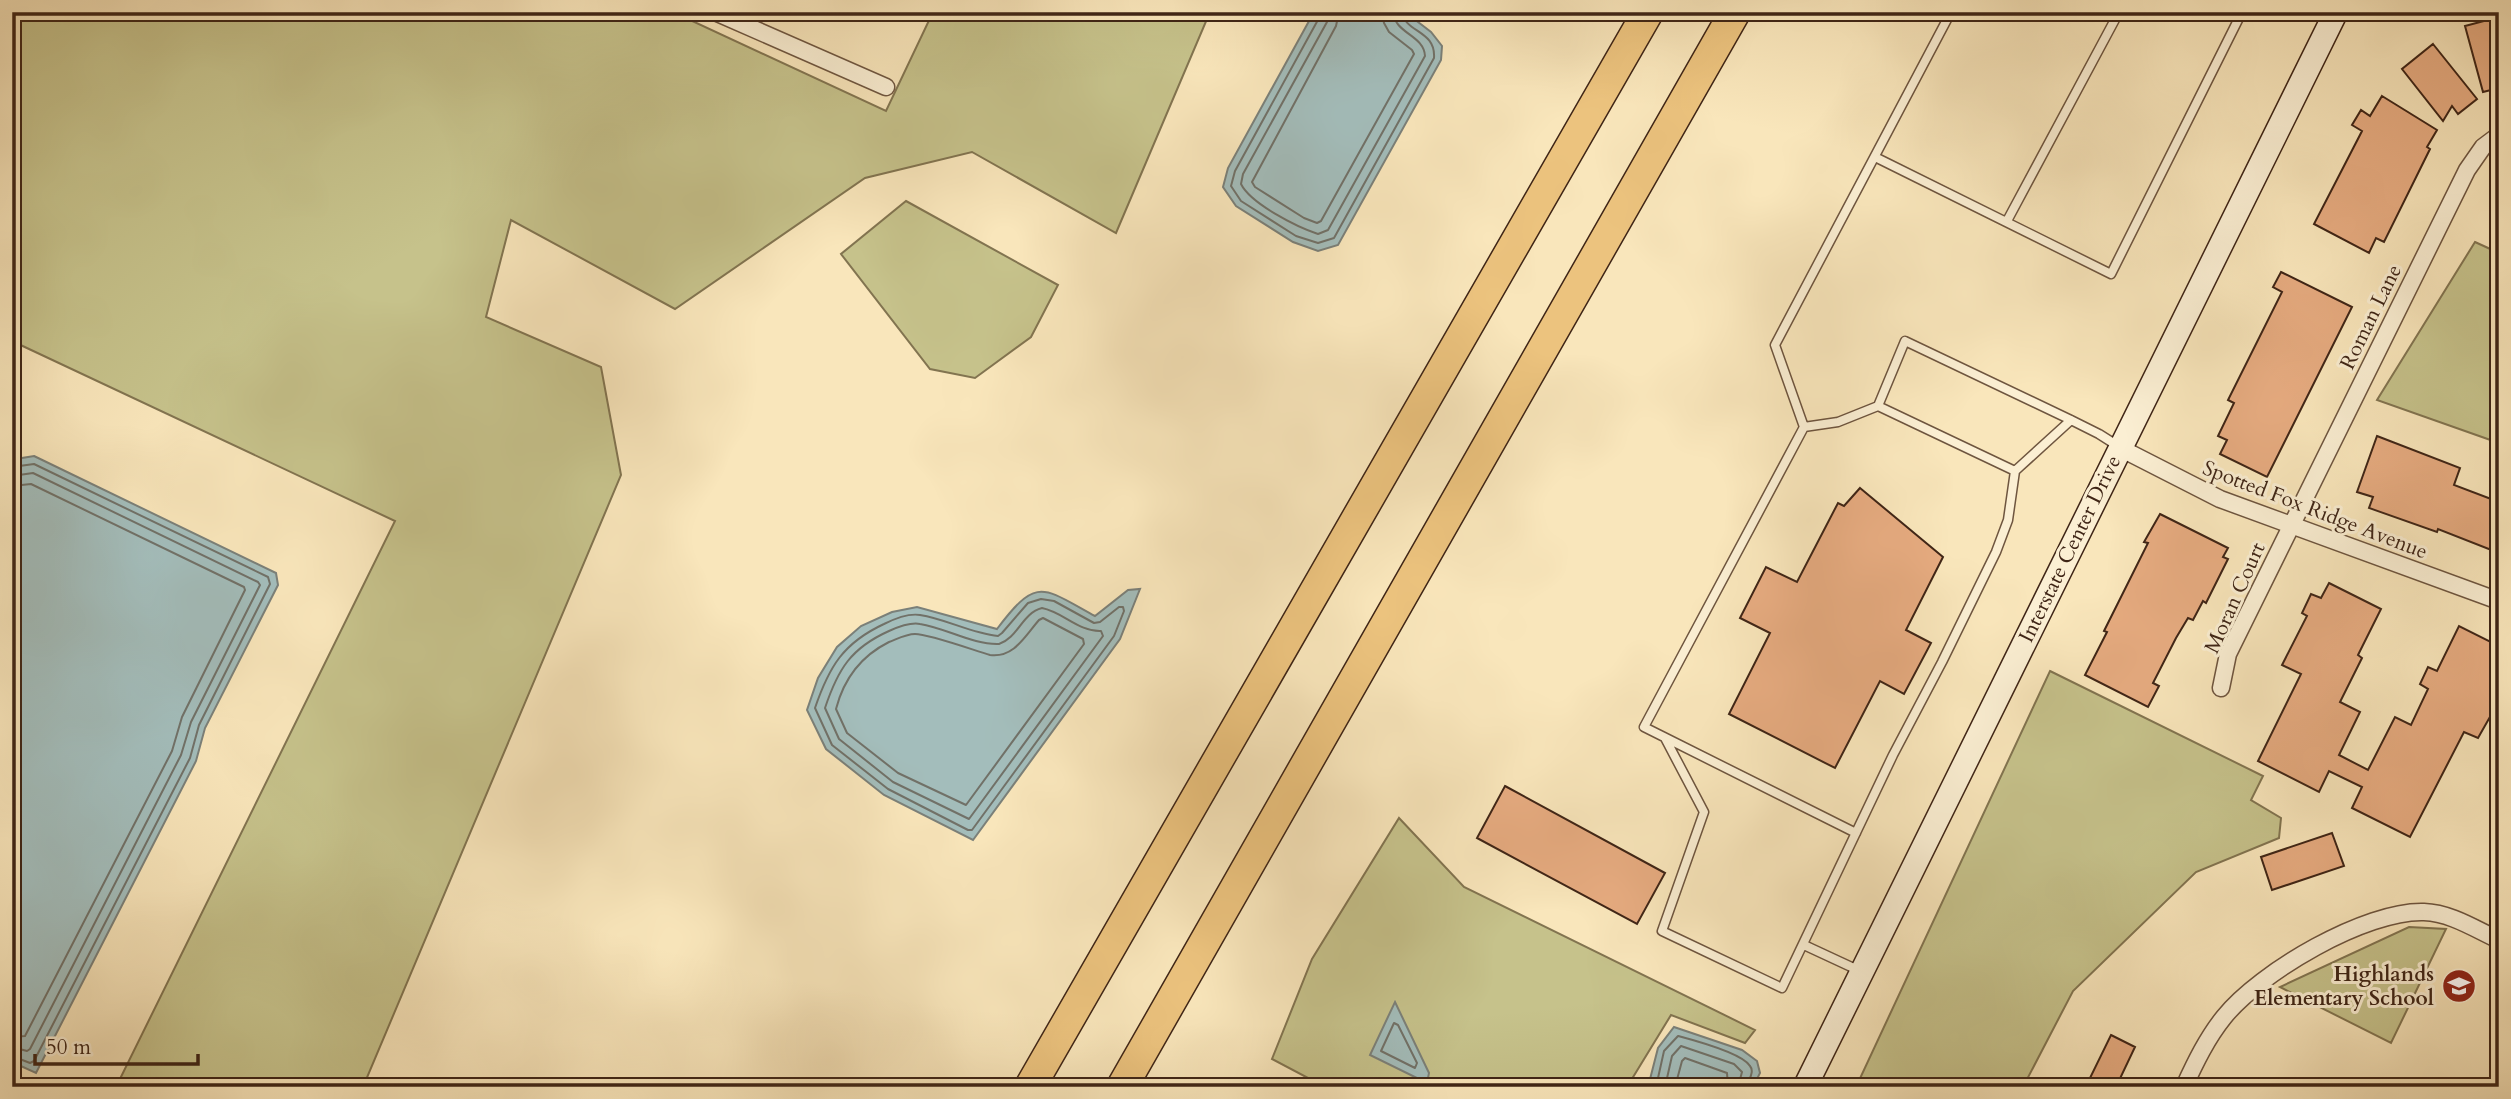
<svg xmlns="http://www.w3.org/2000/svg" width="2511" height="1099" viewBox="0 0 2511 1099" font-family="Cardo,serif">
	<rect width="100%" height="100%" fill="#f9e6bb"/>
	<filter id="stains"><feTurbulence type="fractalNoise" baseFrequency=".00286" numOctaves="4"/><feColorMatrix values="0 0 0 0 .2 0 0 0 0 .09 0 0 0 0 .02 0 0 0 .5 -.17"/></filter>
	<radialGradient id="worn" r=".72"><stop offset=".6" stop-color="#630" stop-opacity="0"/><stop offset="1" stop-color="#630" stop-opacity=".3"/></radialGradient>
	<path fill="#c6c28b" stroke="#827450" stroke-width="2" d="M12,12H673L886,111L933,12H1210L1116,233L972,152L865,178L675,309L511,220L486,317L601,367L621,475L363,1087H116L395,521L12,341Z
		M906,201L1058,285L1031,337L975,378L930,369L841,254Z
		M2475,242L2499,253V443L2377,400Z
		M2050,671L2263,776L2251,800L2281,818L2279,838L2196,872L2073,991L2023,1087H1856Z
		M1399,818L1464,887L1755,1030L1745,1043L1671,1015L1627,1087H1325L1272,1059L1312,959Z
		M2409,927L2446,929L2391,1043L2280,987Z"/>
	<path fill="#a3bdbb" stroke="#7b8079" stroke-width="2" d="M1314,12H1405L1431,32L1442,46L1441,60L1338,245L1318,251L1293,242L1236,206L1223,187L1228,168Z
		M34,456L276,573L278,585L205,728L196,761L36,1073L12,1062V466L16,459Z
		M1140,589L1120,639L973,840L884,795L826,749L807,710L818,678L837,647L861,626L892,612L917,607L997,629C1037,576 1042,587 1095,616L1128,590Z
		M1395,1002L1429,1073L1427,1083L1370,1055Z
		M1674,1027L1742,1050L1757,1061L1760,1073L1753,1087H1648L1658,1048Z"/>
	<g fill="none" stroke-linecap="round" stroke-linejoin="round">
		<path stroke="#717168" stroke-width="2" d="M1320,12L1319,18L1235,171L1231,186L1241,201L1296,236L1318,243L1334,238L1434,58C1436,30 1405,33 1402,12
			M1328,12L1327,22L1243,174L1241,184C1251,204 1297,227 1318,234L1328,230L1425,56C1424,35 1395,34 1393,12
			M1339,12L1336,26L1252,182L1255,187L1304,218L1317,223L1321,221L1414,54L1412,50L1389,32L1384,23L1382,12
			M12,467L34,464L268,577L270,584L199,725L190,758L34,1061L30,1063L12,1056
			M12,476L33,473L258,582L260,585L191,722L181,755L30,1049L27,1051L12,1047
			M12,486L31,484L244,587L245,590L182,717L172,751L25,1036L12,1037
			M1041,599L1054,601L1094,623L1100,622L1119,607H1123L1124,611L1114,636L972,830H968L888,789L832,745L815,708C829,667 843,643 884,624C894,619 908,613 920,615C946,619 971,633 998,636L1002,633L1028,603Z
			M1042,608C1063,612 1079,632 1101,631L1103,636L969,819L893,782L839,739L825,708C838,669 851,648 889,631C898,627 910,622 920,624C946,628 973,645 999,644C1018,638 1022,613 1042,608Z
			M1043,618L1083,639L1084,644L966,805L898,773L847,733L836,709C844,678 861,656 889,642C897,639 906,634 915,634C929,634 973,650 990,655C1014,658 1025,636 1039,620Z
			M1394,1023L1398,1025L1417,1063L1415,1068L1381,1051Z
			M1656,1087L1664,1051L1678,1036C1693,1040 1742,1053 1750,1066C1755,1072 1748,1080 1747,1087
			M1665,1087L1672,1056L1681,1046L1734,1064L1742,1072L1738,1087
			M1675,1087L1682,1061L1685,1058L1727,1073L1728,1087"/>
	</g>
	<path fill="#e6ab80" stroke="#3f2516" stroke-width="2" d="M2499,17V88L2483,92L2465,26Z
		M2433,44L2477,99L2458,114L2452,106L2443,121L2402,69Z
		M2382,96L2437,130L2427,147L2430,149L2384,242L2376,238L2369,253L2314,224L2362,131L2352,125L2361,110L2370,116Z
		M2281,272L2352,307L2267,477L2220,454L2227,440L2218,436L2234,403L2228,400L2282,292L2273,287Z
		M2377,436L2460,468L2454,485L2499,502V553L2438,529L2437,532L2369,508L2373,497L2357,492Z
		M1860,488L1943,557L1906,630L1931,643L1904,694L1880,681L1835,768L1729,714L1770,633L1740,618L1766,567L1797,582L1838,503L1844,506Z
		M2160,514L2228,548L2223,557L2228,559L2206,603L2203,601L2193,620L2188,618L2176,638L2153,683L2159,686L2148,707L2085,675L2107,632L2104,631L2148,543L2144,542Z
		M2329,583L2381,609L2358,655L2362,658L2340,702L2360,712L2339,755L2368,770L2395,717L2411,725L2428,689L2420,684L2428,667L2437,671L2459,626L2499,646V701L2478,738L2464,732L2410,837L2352,808L2362,787L2329,771L2319,792L2258,761L2301,674L2282,665L2307,616L2302,613L2311,594L2321,598Z
		M1505,786L1665,873L1637,924L1477,838Z
		M2332,833L2344,866L2272,890L2261,857Z
		M2111,1035L2135,1047L2116,1087H2101L2089,1080Z"/>
	<g fill="none" stroke-linecap="round" stroke-linejoin="round">
		<g stroke="#6e553f" stroke-width="11">
			<path id="lane" d="M1875,157L2111,274L2242,12
				M2007,221L2119,12
				M2071,420L2015,471L1878,406L1905,341L2071,420L2099,434L2118,446
				M1804,427L1838,422L1878,406
				M1665,738L1704,812L1662,931L1782,988L1893,755L1942,662L1996,552L2008,520L2015,471
				M1856,833L1644,727L1804,427L1775,345L1951,12
				M1804,945L1860,971"/>
		</g>
		<g stroke="#6e553f" stroke-width="19">
			<path id="street" d="M715,12L886,87
				M2120,448L2220,499L2499,601
				M2221,688L2228,654L2467,170L2483,147L2499,135
				M2184,1087C2195,1063 2207,1038 2224,1017C2260,972 2366,910 2424,912C2451,913 2475,929 2499,940"/>
		</g>
		<g stroke="#3f2516" stroke-width="26">
			<path id="secondary" d="M1805,1087L2336,12"/>
		</g>
		<g stroke="#3f2516" stroke-width="33">
			<path id="highway" d="M1030,1087L1648,12
				M1122,1087L1735,12"/>
		</g>
		<use href="#lane" stroke="#fbefd3" stroke-width="8"/>
		<use href="#street" stroke="#fbefd3" stroke-width="16"/>
		<use href="#secondary" stroke="#fbefd3" stroke-width="23"/>
		<use href="#highway" stroke="#ecc37e" stroke-width="30"/>
	</g>
	<defs>
		<g id="school-disc" transform="scale(1.75)"><circle r="9.5" fill="#8f2418" stroke="#fbefd3"/><path d="M0-5L7-2L0 1L-7-2ZM-4 1L0 2.5L4 1V4Q0 6-4 4Z" fill="#fff"/></g>
	</defs>
	<g fill-rule="evenodd">
		<use href="#school-disc" x="2459" y="986"/>
	</g>
	<g text-anchor="middle" dominant-baseline="central" stroke-width="6" stroke-linejoin="round" paint-order="stroke">
		<g font-size="21" fill="#3f2516" stroke="#fbefd3">
			<text transform="translate(2371 317) rotate(-64)">Roman Lane</text>
			<text transform="translate(2315 510) rotate(21)">Spotted Fox Ridge Avenue</text>
			<text transform="translate(2070 549) rotate(-64)">Interstate Center Drive</text>
			<text transform="translate(2235 598) rotate(-66)">Moran Court</text>
		</g>
		<g font-size="21" font-weight="bold" fill="#3f2516" stroke="#fbefd3" text-anchor="end">
			<text x="2434" y="974">Highlands<tspan x="2434" dy="24">Elementary School</tspan></text>
		</g>
	</g>
	<rect width="2511" height="1099" fill="none" stroke="#f9e6bb" stroke-width="42"/>
	<rect x="14" y="14" width="2483" height="1071" fill="none" stroke="#3f2516" stroke-width="3.5"/>
	<rect x="21" y="21" width="2469" height="1057" fill="none" stroke="#3f2516" stroke-width="2"/>
	<path d="M35 1054v10h163v-10" fill="none" stroke="#3f2516" stroke-width="3.5"/>
	<text x="46" y="1054" font-size="21" fill="#3f2516" stroke="#fbefd3" stroke-width="5" paint-order="stroke">50 m</text>
	<rect width="100%" height="100%" filter="url(#stains)"/>
	<rect width="100%" height="100%" fill="url(#worn)"/>
</svg>
